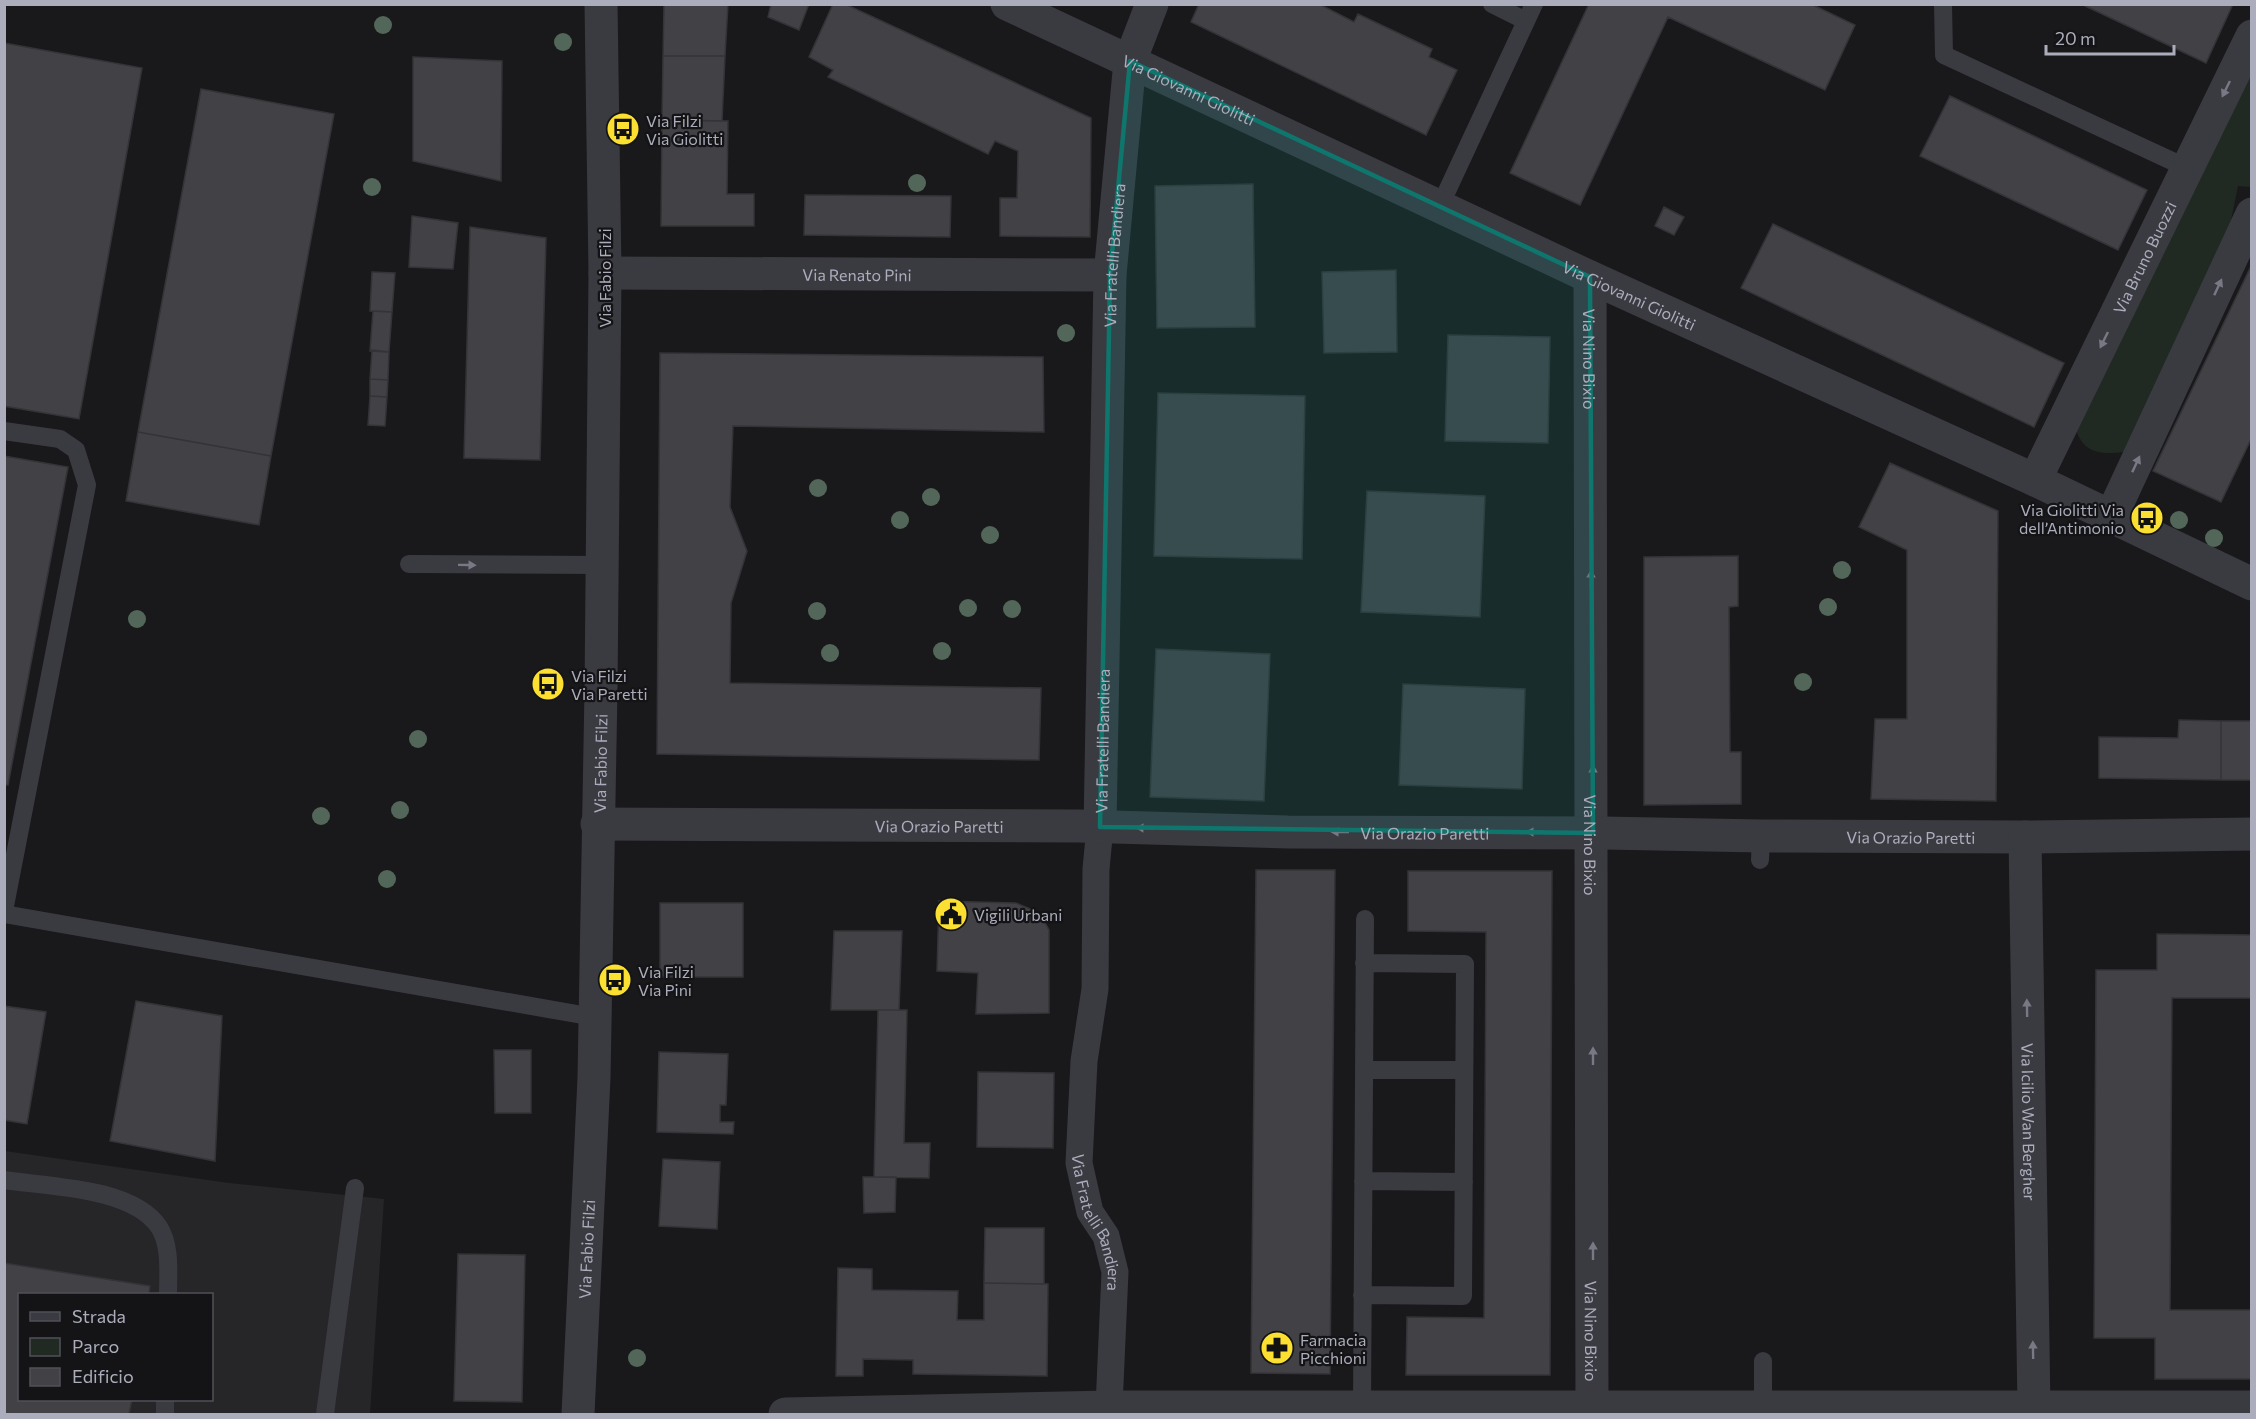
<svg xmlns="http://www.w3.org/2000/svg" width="2256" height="1419" viewBox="0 0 2256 1419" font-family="Commissioner,sans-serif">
	<rect width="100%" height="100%" fill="#19191b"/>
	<path fill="#262528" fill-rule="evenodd" d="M5,1151L229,1183L384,1199L370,1414H5ZM20,1294H212V1400H20Z"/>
	<path fill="#202a23" d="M2251,47V187L2238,186L2228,235L2137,450C2112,454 2084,459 2076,429Z"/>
	<path fill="#414146" stroke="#343337" stroke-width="1.5" d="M664,4H728L725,56H663Z
		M771,4H809L799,30L768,17Z
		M833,4H845L1091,118L1090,237L1000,236V198H1017L1018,151L995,141L988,154L828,77L833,70L809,57Z
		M1199,4H1319L1354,22L1358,14L1432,49L1429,57L1457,70L1426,135L1191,22Z
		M1589,4H1811L1855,25L1825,90L1668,17L1580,205L1510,173Z
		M2081,4H2233L2206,63Z
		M4,43L142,68L79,419L4,406Z
		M663,56H725L722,121L662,120Z
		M413,57L502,61L501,181L413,161Z
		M201,89L334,114L271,456L138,432Z
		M1950,96L2147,190L2118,250L1920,156Z
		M662,120L728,121L727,194H754V226H661Z
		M1253,184L1255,327L1157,328L1155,186Z
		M805,195L951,196L950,237L804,235Z
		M1664,207L1684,217L1674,235L1655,226Z
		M412,216L458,223L453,269L409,267Z
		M1773,224L2064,363L2034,427L1741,288Z
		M470,227L546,238L540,460L464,458Z
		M2252,264V437L2221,502L2153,471Z
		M1396,270L1397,352L1324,353L1322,272Z
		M372,272L395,273L392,312L370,311Z
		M373,311L392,312L389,352L370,351Z
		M1448,335L1550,337L1548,443L1445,441Z
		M372,350L389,352L388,380L370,379Z
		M660,353L1043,357L1044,432L733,426L730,507L747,551L731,603L730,683L1041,688L1039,760L657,754Z
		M370,379L388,380L387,397L370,396Z
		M1158,393L1305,396L1302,559L1154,556Z
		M370,396L387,397L385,426L368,425Z
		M138,432L271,456L259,525L126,501Z
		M4,456L68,467L8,785H4Z
		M1890,463L1998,511L1996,801L1871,799L1875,719H1907V550L1859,527Z
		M1367,491L1485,496L1480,617L1361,612Z
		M1738,556V606L1729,607L1730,752H1741V804L1644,805V557Z
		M1156,649L1270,654L1264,801L1150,797Z
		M1403,684L1525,689L1522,789L1399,785Z
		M2179,720L2221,721V780L2099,778V737L2178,738Z
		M2221,721H2252V780H2221Z
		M1256,870H1335L1330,1374L1251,1373Z
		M1408,871H1552L1550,1375H1406L1407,1317L1484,1318L1486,932L1408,931Z
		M939,901L1016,903L1040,913L1049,930V1013L976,1014L978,973L937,971Z
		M660,903H743V977H660Z
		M834,931H902L899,1010H831Z
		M2157,934L2252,935V998H2172L2170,1310H2252V1379H2155V1338H2094L2096,970H2157Z
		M136,1001L222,1016L215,1161L110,1141Z
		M4,1006L46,1012L27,1124L4,1120Z
		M878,1010H907L904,1143H930L929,1178L874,1177Z
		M494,1050H531V1113H495Z
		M659,1052L728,1054L726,1105H720V1122H734L733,1134L657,1132Z
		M978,1072L1054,1073L1053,1148L977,1147Z
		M663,1159L720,1162L717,1229L659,1226Z
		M863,1177H896L895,1212L864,1213Z
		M985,1228H1044V1284L984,1283Z
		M458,1254L525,1255L522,1402L454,1401Z
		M4,1263L150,1286L149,1294H20V1400H132L129,1414H4Z
		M838,1268L872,1269V1290L958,1291L957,1320H984V1283L1048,1284L1047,1376L913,1374V1360L863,1359V1376H836Z"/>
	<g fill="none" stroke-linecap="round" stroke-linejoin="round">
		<path stroke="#3a3a41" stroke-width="18" d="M1492,4L1526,21
			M1943,4L1944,55L2187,168
			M1440,206L1534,4
			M4,431L60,439L76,450L87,485L4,911
			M409,564L602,565
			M1760,860L1761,836
			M4,914L594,1017
			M1364,1070H1464
			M4,1180C49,1187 132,1187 159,1227C171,1245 168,1274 168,1294
			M1363,1181L1464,1182
			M1362,1295L1463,1296L1465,964L1364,963
			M1763,1361V1407
			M1362,1407L1365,919
			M165,1414V1400
			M325,1414L355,1188"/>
		<path stroke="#3a3a41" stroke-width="27" id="s1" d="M1100,827L1096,869L1095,989L1084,1061L1079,1163L1090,1212L1106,1236L1115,1272L1109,1407"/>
		<g stroke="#3a3a41" stroke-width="33">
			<path id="s2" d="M1007,4L1590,277L2035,480L2252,584"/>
			<path id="s3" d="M605,273L1110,275"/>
			<path id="s4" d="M1590,277L1592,1414"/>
			<path id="s5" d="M2035,480L2252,36"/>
			<path d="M2111,517L2252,214"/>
			<path id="s6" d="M597,824L1079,826L1288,832L1604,833L1761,836L2025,837L2252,834"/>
			<path id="s7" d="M1100,827L1110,275L1130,61L1152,4"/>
			<path id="s8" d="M2025,837L2034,1408"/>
			<path id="s9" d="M578,1414L594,1078L601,689L605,273L601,4"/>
			<path d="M785,1414L1109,1407H2252"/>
		</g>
	</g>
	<g fill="#526759">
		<circle cx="383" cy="25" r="9"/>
		<circle cx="563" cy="42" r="9"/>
		<circle cx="917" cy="183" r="9"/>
		<circle cx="372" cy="187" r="9"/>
		<circle cx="1066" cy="333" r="9"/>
		<circle cx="818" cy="488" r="9"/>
		<circle cx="931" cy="497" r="9"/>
		<circle cx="900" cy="520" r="9"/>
		<circle cx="2179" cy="520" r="9"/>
		<circle cx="990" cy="535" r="9"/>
		<circle cx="2214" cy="538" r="9"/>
		<circle cx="1842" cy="570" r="9"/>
		<circle cx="1828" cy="607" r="9"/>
		<circle cx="968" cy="608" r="9"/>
		<circle cx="1012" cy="609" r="9"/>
		<circle cx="817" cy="611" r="9"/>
		<circle cx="137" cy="619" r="9"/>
		<circle cx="942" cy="651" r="9"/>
		<circle cx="830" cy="653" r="9"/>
		<circle cx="1803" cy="682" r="9"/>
		<circle cx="418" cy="739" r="9"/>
		<circle cx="400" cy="810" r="9"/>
		<circle cx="321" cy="816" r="9"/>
		<circle cx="387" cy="879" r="9"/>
		<circle cx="637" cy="1358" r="9"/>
	</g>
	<defs><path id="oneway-solid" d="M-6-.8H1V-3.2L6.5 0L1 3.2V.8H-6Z" transform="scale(1.5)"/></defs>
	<g fill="#787985">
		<use href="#oneway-solid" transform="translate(2226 89) rotate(116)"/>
		<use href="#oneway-solid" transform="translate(2218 287) rotate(-65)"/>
		<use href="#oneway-solid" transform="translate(2104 340) rotate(116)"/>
		<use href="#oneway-solid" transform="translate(2136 464) rotate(-65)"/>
		<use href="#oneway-solid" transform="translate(467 565) rotate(1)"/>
		<use href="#oneway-solid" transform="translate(1591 579) rotate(-90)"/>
		<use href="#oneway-solid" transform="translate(1593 774) rotate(-90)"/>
		<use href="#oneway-solid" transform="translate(1145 828) rotate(-178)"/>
		<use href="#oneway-solid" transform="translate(1340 832) rotate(-180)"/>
		<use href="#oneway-solid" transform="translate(1535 832) rotate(-180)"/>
		<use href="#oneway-solid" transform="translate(2027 1008) rotate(-91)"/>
		<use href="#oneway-solid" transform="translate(1593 1056) rotate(-90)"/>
		<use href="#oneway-solid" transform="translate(1593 1251) rotate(-90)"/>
		<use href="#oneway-solid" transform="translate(2033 1350) rotate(-91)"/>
	</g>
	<path fill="#0f766e" fill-opacity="0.2" stroke="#0f766e" stroke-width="4.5" stroke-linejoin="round" d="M1130,61L1590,277L1593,833L1100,827L1110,275Z"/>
	<defs>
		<g id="bus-disc" transform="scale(1.725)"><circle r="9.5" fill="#fbdf31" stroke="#141416"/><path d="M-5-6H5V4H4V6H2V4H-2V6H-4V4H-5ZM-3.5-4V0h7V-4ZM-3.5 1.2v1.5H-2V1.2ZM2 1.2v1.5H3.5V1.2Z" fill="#111"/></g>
		<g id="civic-disc" transform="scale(1.725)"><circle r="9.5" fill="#fbdf31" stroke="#141416"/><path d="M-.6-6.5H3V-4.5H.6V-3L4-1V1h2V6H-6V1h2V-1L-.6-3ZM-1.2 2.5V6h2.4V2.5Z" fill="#111"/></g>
		<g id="pharmacy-disc" transform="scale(1.725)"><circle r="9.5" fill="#fbdf31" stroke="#141416"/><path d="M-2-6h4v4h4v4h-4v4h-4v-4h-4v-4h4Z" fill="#111"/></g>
	</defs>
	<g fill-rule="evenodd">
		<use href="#bus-disc" x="623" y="129"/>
		<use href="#bus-disc" x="2147" y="518"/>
		<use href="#bus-disc" x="548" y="684"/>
		<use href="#civic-disc" x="951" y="914"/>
		<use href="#bus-disc" x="615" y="980"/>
		<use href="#pharmacy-disc" x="1277" y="1348"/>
	</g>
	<g text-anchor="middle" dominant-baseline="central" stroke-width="4.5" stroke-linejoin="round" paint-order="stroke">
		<g font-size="16" fill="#abadbc" stroke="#141416">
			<text stroke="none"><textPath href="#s2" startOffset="201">Via Giovanni Giolitti</textPath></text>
			<text stroke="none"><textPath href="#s7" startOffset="572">Via Fratelli Bandiera</textPath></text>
			<text stroke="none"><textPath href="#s5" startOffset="248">Via Bruno Buozzi</textPath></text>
			<text stroke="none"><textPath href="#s3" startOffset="252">Via Renato Pini</textPath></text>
			<text transform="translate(604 278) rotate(-90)">Via Fabio Filzi</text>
			<text stroke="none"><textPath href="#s2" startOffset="687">Via Giovanni Giolitti</textPath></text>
			<text stroke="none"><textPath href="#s4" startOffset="82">Via Nino Bixio</textPath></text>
			<text stroke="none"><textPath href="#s7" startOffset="86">Via Fratelli Bandiera</textPath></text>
			<text stroke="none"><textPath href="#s9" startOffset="651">Via Fabio Filzi</textPath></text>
			<text stroke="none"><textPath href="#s6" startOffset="342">Via Orazio Paretti</textPath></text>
			<text stroke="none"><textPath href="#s6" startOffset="828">Via Orazio Paretti</textPath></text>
			<text stroke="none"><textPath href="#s6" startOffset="1314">Via Orazio Paretti</textPath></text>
			<text stroke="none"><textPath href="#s4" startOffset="568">Via Nino Bixio</textPath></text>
			<text stroke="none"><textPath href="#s8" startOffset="285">Via Icilio Wan Bergher</textPath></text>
			<text stroke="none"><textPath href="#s1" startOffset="400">Via Fratelli Bandiera</textPath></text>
			<text stroke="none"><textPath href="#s9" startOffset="165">Via Fabio Filzi</textPath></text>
			<text stroke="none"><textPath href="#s4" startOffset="1054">Via Nino Bixio</textPath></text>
		</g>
		<g font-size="16" fill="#abadbc" stroke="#141416" text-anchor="start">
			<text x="646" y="120">Via Filzi<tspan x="646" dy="18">Via Giolitti</tspan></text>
			<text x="2124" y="509" text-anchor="end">Via Giolitti Via<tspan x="2124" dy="18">dell’Antimonio</tspan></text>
			<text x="571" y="675">Via Filzi<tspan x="571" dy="18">Via Paretti</tspan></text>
			<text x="974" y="914">Vigili Urbani</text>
			<text x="638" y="971">Via Filzi<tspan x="638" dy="18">Via Pini</tspan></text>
			<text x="1300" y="1339">Farmacia<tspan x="1300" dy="18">Picchioni</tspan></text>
		</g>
	</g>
	<rect width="2256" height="1419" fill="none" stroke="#abadbc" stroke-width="12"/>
	<rect x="18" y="1293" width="195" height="108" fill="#141416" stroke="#505158" stroke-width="1.5"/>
	<rect x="30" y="1312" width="30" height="9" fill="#3a3a41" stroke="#505158" stroke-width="1.5"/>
	<text x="72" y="1323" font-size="18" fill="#abadbc">Strada</text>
	<rect x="30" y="1338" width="30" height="18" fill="#202a23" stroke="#505158" stroke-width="1.5"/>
	<text x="72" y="1353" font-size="18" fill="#abadbc">Parco</text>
	<rect x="30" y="1368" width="30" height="18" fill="#414146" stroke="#505158" stroke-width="1.5"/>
	<text x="72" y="1383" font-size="18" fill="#abadbc">Edificio</text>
	<path d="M2046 45v9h128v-9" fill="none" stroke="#abadbc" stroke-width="3"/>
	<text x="2055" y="45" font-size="18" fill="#abadbc" stroke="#141416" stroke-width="4.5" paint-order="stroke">20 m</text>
</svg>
